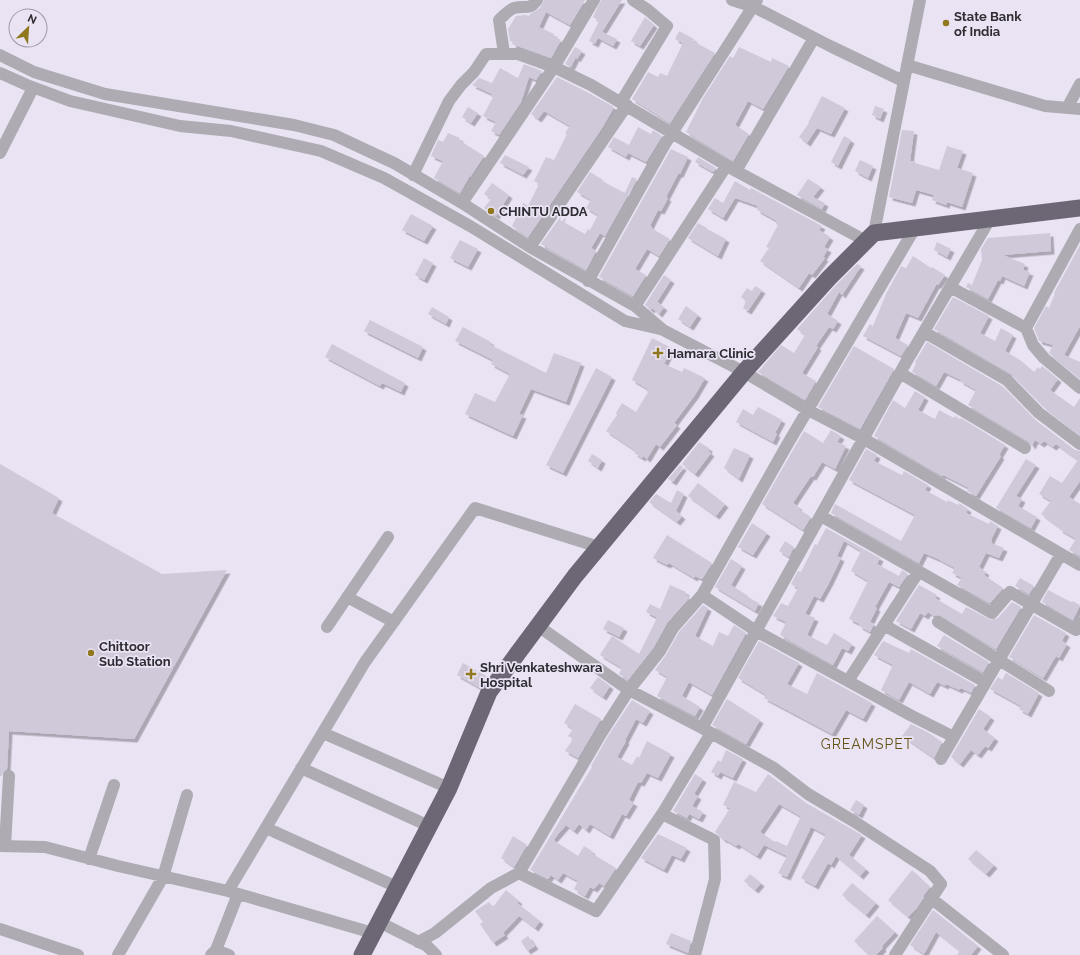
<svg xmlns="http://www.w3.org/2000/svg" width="1080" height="955" viewBox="0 0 1080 955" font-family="Raleway,sans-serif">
	<defs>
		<filter id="shadow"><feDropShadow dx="3.5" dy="3.5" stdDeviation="0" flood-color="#0004"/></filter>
	</defs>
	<rect width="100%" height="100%" fill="#eae3f4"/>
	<path fill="#d0c9da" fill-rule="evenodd" filter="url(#shadow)" d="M544,0H585L570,25L546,12L539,27L554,34L553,36L561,40L551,58L512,44L513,42L510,41L508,29L516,16L525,15L529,16L530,14L540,8Z
		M601,0H622L602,32L617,39L613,46L598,38L595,44L589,41L599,21L593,17Z
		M645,17L654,25L640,46L631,41Z
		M679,31L694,39L693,41L715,53L670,123L632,99L648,72L658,77L660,73L667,76L683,43L675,39Z
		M575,47L582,51L577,59L576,57L571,67L565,64Z
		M739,47L771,62L772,58L789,66L763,109L748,101L735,125L749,134L733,161L686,132L703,98L730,56L733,58Z
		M524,64L542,71L536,80L529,77L521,102L499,135L491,131L496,122L483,116L493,97H491L492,94L472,85L479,78L492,83L500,68L518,78Z
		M557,77L587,92L614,107L602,128L528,237L512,226L523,203L528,206L539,184L534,181L546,157L554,160L567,134L565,133L570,126L544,111L538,119L531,114Z
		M822,96L845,108L831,134L817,128L807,143L799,137L809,123H808Z
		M875,106L884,109L880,119L872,115Z
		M468,107L478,113L471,123L462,117Z
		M638,127L651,134L653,130L662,136L646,162L628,153L626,157L608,147L614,137L629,145Z
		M902,130L914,131L910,161H915V163L939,170L947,146L963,151L957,168L973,173L962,207L947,202L946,205L932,200L934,195L916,190L912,203L889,197Z
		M448,133L460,138L459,140L484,156L470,177H469L460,193L434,178L443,161L431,156L438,140L443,142Z
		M844,136L851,140L838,166L831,162Z
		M671,149L688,157L680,174H678L666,197L668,198L661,211L658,210L650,226L652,227L651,228L670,239L659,256L647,249L635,269L646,275L633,296L599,277Z
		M505,155L529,167L523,175L500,163Z
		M698,157L716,168L713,172L695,162Z
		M860,160L873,166L868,178L855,171Z
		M590,172L603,180L602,181L625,193L632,177L637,179L605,236L600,233L591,248L596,251L586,270L541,244L563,213L560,220L585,234L588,229L590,230L598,215L586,208L591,200L577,192Z
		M808,179L821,187L813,197L825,203L822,209L797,195Z
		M735,181L750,190L751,188L822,226L819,230L830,237L824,247L828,249L823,257L825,258L812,275L809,273L799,288L760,261L769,248L766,247L778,225L776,224L777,221L757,210L758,206L735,198L723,218L708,209L715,198L723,203Z
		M492,183L509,195L496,216L484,208L491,199L484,194Z
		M411,214L433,226L424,241L402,230Z
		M698,223L707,228V229L726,239L718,256L688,238Z
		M1050,233L1051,251L1003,255L1025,264L1023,270L1030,272L1024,286L1002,276L1000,281L998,280L988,299L966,287L968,283L972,285L982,260L981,249L988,238Z
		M460,240L478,249L468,267L450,258Z
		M937,242L951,249L947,257L934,250Z
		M1080,245V326L1064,355L1080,362V378L1049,353L1053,345L1039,341L1034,328L1046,306L1049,308L1055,293H1054Z
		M913,256L931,268L932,267L945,275L938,285H936L918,318L906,313L895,338L908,345L901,356L863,336L870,324L873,326L886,294L901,266L906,268Z
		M424,258L433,263L424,280L415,275Z
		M857,264L861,266L842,295L839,292L827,314L838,321L833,329L829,327L816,346L818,347L802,373L816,381L805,400L758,372L781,345L794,353L805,335L797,329L836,285Z
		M664,275L671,280L657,302L664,307L659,314L652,308L651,310L645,305Z
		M755,286L762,290L748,311L743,308L746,301L741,297L747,288L752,291Z
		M953,297L989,316L980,333L995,341L1001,328L1013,335L1005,351L1020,360L1034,372L1038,367L1040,369L1042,366L1058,379L1050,390L1074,407L1080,398V435L1044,407L1011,374L934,329Z
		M686,306L698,315L690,327L678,319Z
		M432,307L449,317L446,324L428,314Z
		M370,320L423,347L418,358L364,331Z
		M463,327L491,342L489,344L546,373L554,353L581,363L566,402L531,389L519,414L523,415L513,436L465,414L475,393L495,402L510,374L491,364L493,360L455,341Z
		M652,338L672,348L664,364L682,372L684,368L705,378L695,395L674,423L677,425L660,447L656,444L647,459L643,456L642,458L634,453L636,451L606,431L617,415L616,413L622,403L636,412L648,392L646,391L648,389L632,380Z
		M927,342L1002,386L1034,419L1075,450L1080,451V481L1069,497L1080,504V556L1069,550L1076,539L1059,529L1060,528L1041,514L1051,501L1039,494L1050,476L1062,483L1078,460L1056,444L1053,447L1044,441L1041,444L1035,440L1032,446L1029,442L968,405L976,390L960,381L961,380L944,372L936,386L912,372L916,363L915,362Z
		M332,344L405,383L401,392L382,383L380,386L325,357Z
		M854,346L894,369L860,429L818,407Z
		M596,368L612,377L563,473L546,465Z
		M915,391L925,397L918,410L935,419L939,410L954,418L955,416L960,419L961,418L1005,445L999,455L1001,456L976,496L967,491L969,488L943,475L942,476L874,436L893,400L905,408Z
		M758,407L782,420L775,433L777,434L773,442L736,422L743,409L753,415Z
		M831,430L841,436L837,442L846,446L835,469L822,462L813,477L811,476L793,503L799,507L798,509L811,517L803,530L762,504L804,431L823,443Z
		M699,442L709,448L708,451L711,453L695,474L682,464Z
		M734,448L750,455L739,479L724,468Z
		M866,449L877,455L874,461L902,475L904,471L928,485L925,490L947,502L948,500L958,505L959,503L968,509L966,513L989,524L990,521L998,526L991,540H992L991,543L1004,548L999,558L986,553L979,567L986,572L984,575L1003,588L990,603L957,585L962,578L952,573L955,568L938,559L924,553L919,563L831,513L835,504L901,541L915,515L849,480Z
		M592,454L602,460L598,468L588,461Z
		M1026,459L1036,465L1016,496L1022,499L1018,506L1037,517L1031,528L996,508Z
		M0,464L59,498L52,513L162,574L227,570L134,739L9,731L7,769L3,772L2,776H0Z
		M680,465L683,467L673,482L668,479Z
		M698,483L725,504L716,516L688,496Z
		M677,490L684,494L676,511L682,516L677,522L649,502L656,494L671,503Z
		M752,523L767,533L753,555L738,547Z
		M826,528L880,558L877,564L899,576L902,570L908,574L899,587L889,582L875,607L877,608L870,622L874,624L870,632L859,626L860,624L849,619L868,581L851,571L861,551L844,541L837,556L841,558L829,583L820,599L814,596L805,614L815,618L807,635L827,645L834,633L852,644L848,651L842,648L833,665L780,635L786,622L773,616L781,603L788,606L798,588L791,584L798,571L801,572L815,544L817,545Z
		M667,535L712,563L702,579L695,576L694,578L669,563L667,565L653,558Z
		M785,541L794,547L789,557L779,551Z
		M731,559L742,566L731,585L748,596L747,597L759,603L755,611L715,587Z
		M1020,578L1034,586L1029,594L1015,586Z
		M670,585L686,592L685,595L690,597L667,623L654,647L628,680L619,674L622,668L600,655L612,636L639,654L656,620V617L646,612L650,604L660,609Z
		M919,585L937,595L935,598L962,614L966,607L991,620L998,618L1012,602L1021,607L996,649L939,615L934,616L928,612L925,616L920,613L911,629L896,621Z
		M1048,590L1071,602L1072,601L1080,605L1073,620L1042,602Z
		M703,605L708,608L695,636L713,646L719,632L728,636L734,625L746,633L712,695L689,682L682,696L700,707L695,716L657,696L667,677L655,670L666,655L679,632Z
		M1034,615L1066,633L1062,641L1067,644L1059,658L1056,656L1043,678L1009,657Z
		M608,620L624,628L619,637L603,629Z
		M944,635L989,662L983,672L937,646Z
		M759,641L799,663L787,684L807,694L817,673L872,703L863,719L846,710L832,734L764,698L766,695L738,678Z
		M883,641L909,653L911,649L975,685L971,693L961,688L959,690L946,684L945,686L937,682L930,694L909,682L899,700L881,690L893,665L874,655Z
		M463,663L488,677L480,688L457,675Z
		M1006,673L1039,693L1028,714L1019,709L1021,706L990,689L998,677L1002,680Z
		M598,677L610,686L603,697L590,688Z
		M727,699L760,720L746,744L712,725Z
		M632,700L650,711L643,723L636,719L625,740L626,741L617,757L632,765L637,756L639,758L647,741L671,754L658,778L647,773L641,783L638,782L629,800L634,803L626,816L622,814L610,836L590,824L586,830L579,824L574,831L566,825L553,840L578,856L584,846L592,851L591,853L616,868L604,886L599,883L594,889L590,887L585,896L574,889L578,881L563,873L558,880L551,875L548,879L530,870L592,767L591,766L608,736Z
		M575,704L601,719L578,758L565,751L573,739L568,736L573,729L564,723Z
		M979,709L991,717L983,729L995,738L988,748L985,746L978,755L971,750L960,764L951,757Z
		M911,724L929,733L942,742L934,758L902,736Z
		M726,750L743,759L733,778L720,772L718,776L711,772L718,760L721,762Z
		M695,774L703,779L694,794L698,796L692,806L703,812L699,819L689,814L687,818L673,811Z
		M768,774L806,803L862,835L849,855L866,869L860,876L836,856L831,865L828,863L815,886L801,878L826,835L811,827L787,877L778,873L787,856L764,845L757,856L738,844L736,846L724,839V840L715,832L730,808L723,805L734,782L756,792ZM779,804L800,816V818L787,846L776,841L775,842L760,832Z
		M856,800L864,805L859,815L850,810Z
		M658,834L687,848L681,859L672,855L664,870L641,858Z
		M513,836L527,845L514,867L501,858Z
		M976,850L994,865L986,874L968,859Z
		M912,870L930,887L923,896L924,897L916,909L908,917L888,900Z
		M750,874L761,883L755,890L744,881Z
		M852,883L876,903L866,915L842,895Z
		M506,890L519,901L517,903L540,921L535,928L519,916L503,933L505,935L493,943L480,924L483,922L475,911L489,902L493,907Z
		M933,910L978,946L971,955H957L960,951L936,932L924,954L910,945Z
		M877,916L895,932L882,946L883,948L876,955H869L854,941Z
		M671,933L691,941L688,953L666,944Z
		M528,936L535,946L527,951L521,941Z"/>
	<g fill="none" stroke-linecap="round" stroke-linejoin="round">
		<path stroke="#aeabb2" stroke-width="12" d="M732,0L754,7L830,46L903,81
			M504,53L499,20C503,16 509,10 514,8C526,5 529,11 537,0
			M0,55L34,72L105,94L294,125L334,135L366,150L394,163L462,203L530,247L635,306L663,330L744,372L808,410L864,439L1080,565
			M907,65L1045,106L1080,109
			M0,73L27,85L70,101L180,126L231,131L321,151L384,178L470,226L625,321L660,329
			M621,102L667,26L648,10L633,0
			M1067,108L1080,84
			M0,153L33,88
			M736,171L814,38
			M413,175L449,101L461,85L474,72L486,54H518L554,67L591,85L736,171L866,241
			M462,203L554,67L594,0
			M874,233L920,0
			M530,247L627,105
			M588,281L665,144L757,0
			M950,287L1026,328L1080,229
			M635,306L727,165
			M1026,328L1033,345L1044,358L1080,388
			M924,332L1007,380L1039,413L1080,444
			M900,373L1025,448
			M821,516L992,613L1010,592L1076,630L1080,623
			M702,595L756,631L912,716L954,737
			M347,597L394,622
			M938,622L1049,691
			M884,625L985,682
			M538,626L629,690L702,728L774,768L808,794L855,822L930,871L941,884L895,955
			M327,627L388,537
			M848,681L919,571
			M702,728L905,364L990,219
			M323,733L449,788
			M941,759L1061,554
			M301,768L429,826
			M266,828L397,887
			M0,846L45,847L118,866L228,891
			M5,846L9,776
			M89,859L114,785
			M519,873L596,911L662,814
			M932,899L1003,955
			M379,922L427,946L436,955
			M0,929L78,955
			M373,933L228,891L365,662L475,508L599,547
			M418,942L435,933L491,888L519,873L602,732L629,690L660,651L673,628L702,595L787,445L915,228
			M216,950L229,955
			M118,955L163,877L187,795
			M211,955L216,950L238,894
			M695,955L715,879L714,840L662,814L711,733"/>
		<path stroke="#6d6775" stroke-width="17" d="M362,955L449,788L489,692L575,576L744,372L829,278L874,233L1080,208"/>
	</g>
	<g fill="#8f781e" stroke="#eae3f4" stroke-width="1.5">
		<circle cx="946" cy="23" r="4"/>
		<circle cx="491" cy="211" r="4"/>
		<path d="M656 347h4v4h4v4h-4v4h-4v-4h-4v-4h4z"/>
		<circle cx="91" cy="653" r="4"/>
		<path d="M469 668h4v4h4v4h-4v4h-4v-4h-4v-4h4z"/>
	</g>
	<g text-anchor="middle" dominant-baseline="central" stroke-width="3.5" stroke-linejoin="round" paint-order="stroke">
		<g font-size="13" font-weight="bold" fill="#2f2c32" stroke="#eae3f4" text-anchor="start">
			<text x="954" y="16">State Bank<tspan x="954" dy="15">of India</tspan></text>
			<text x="499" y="211">CHINTU ADDA</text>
			<text x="667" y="353">Hamara Clinic</text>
			<text x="99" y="646">Chittoor<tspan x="99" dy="15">Sub Station</tspan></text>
			<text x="480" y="667">Shri Venkateshwara<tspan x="480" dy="15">Hospital</tspan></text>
		</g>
		<g font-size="14" letter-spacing="1" fill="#625215" stroke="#eae3f4">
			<text x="867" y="744">GREAMSPET</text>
		</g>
	</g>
	<g transform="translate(28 28) rotate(25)"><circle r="19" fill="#eae3f4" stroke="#9f9aa6"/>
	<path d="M0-3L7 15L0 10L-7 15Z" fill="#8f781e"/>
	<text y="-6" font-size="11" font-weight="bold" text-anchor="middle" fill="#2f2c32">N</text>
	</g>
</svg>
